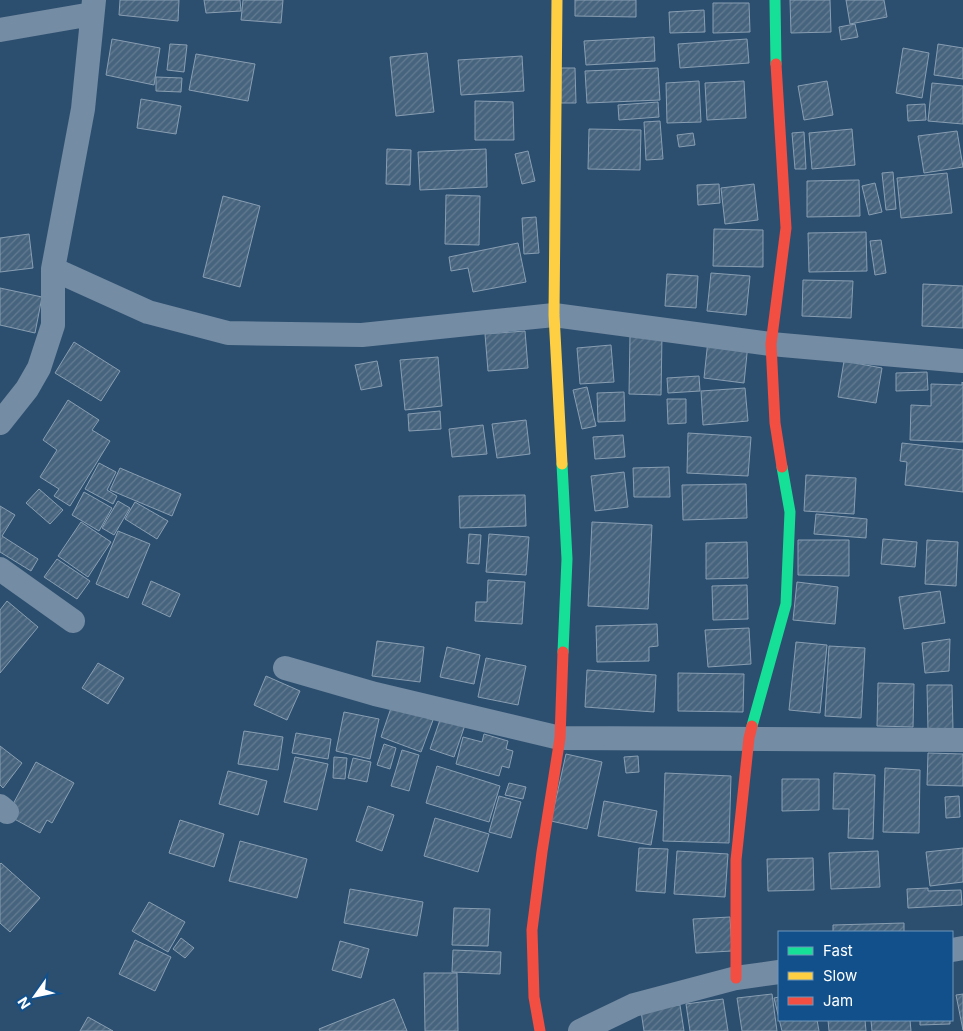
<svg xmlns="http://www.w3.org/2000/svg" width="963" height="1031" viewBox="0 0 963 1031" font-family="Inter,sans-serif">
	<defs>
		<pattern id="building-hatch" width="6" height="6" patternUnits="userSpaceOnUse" patternTransform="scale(1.25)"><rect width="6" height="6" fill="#47647e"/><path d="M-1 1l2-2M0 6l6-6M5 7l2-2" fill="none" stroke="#637b91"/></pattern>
	</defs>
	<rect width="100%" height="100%" fill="#2d4f6f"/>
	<path fill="url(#building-hatch)" stroke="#889eb2" d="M120,0H179L178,21L119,15Z
		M204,0H240L241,11L206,13Z
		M243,0H283L281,23L241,20Z
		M575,0H636V17L575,16Z
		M790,0H830L831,32L791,33Z
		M846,0H884L887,17L850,24Z
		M713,3H749L750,32L713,33Z
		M704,10L705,32L670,33L669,12Z
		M855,24L858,37L841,40L839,27Z
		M654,37L655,61L586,65L584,41Z
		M112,39L160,48L154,85L106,75Z
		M747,39L749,63L680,68L678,44Z
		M170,44L187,45L184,72L167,70Z
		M938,44L963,48V79L934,75Z
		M903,48L929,53L922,98L896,93Z
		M427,53L434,112L396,116L390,57Z
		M196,54L255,64L248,101L189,90Z
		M522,56L524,91L461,95L458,60Z
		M561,68H575L576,103H561Z
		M658,68L660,100L587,103L585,71Z
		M156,77L182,78L181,92L156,91Z
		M699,81L701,122L667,123L666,83Z
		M744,81L746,118L707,120L705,83Z
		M827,81L833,115L804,120L798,86Z
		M932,83L963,86V124L928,121Z
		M141,99L181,106L176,134L137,128Z
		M475,101L513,102L514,140H475Z
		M658,102L659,117L619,120L618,105Z
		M925,104L926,120L908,121L907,105Z
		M660,121L663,159L646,160L644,122Z
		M589,129L641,130L640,170L588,169Z
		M852,129L855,165L812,169L809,133Z
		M957,131L963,167L924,173L918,136Z
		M804,132L806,169H795L792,133Z
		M693,133L695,145L679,147L677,135Z
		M387,149L411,150L410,185L386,184Z
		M486,149L487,187L420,190L418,152Z
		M528,151L535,181L522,184L515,154Z
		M893,172L896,209L886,210L882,173Z
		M947,173L952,213L901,218L897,178Z
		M859,180L860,216L807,217V181Z
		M875,183L882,212L869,215L862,186Z
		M719,184L720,203L698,205L697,185Z
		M754,184L758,220L725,224L721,188Z
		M446,195L480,196L479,245L445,244Z
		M223,196L260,206L240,287L203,277Z
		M536,217L539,253L524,254L522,218Z
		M714,229L763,230V267L713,266Z
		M866,232L867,271L809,272L808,233Z
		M29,234L33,268L0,272V238Z
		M881,240L886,273L875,275L870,241Z
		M518,243L526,282L473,292L468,268L451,271L449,257Z
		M711,273L750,276L746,315L707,311Z
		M667,274L698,276L696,308L665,306Z
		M803,280L853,281L851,318L802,316Z
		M923,284L963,286V328L922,326Z
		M0,288L42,297L35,333L0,325Z
		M525,331L528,368L488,371L485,334Z
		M630,335H662L661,395L629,394Z
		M708,340L748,344L744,383L704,378Z
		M74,342L120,371L101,401L55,373Z
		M611,345L614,382L580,384L577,348Z
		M438,357L442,406L405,410L400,360Z
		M377,361L382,386L361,390L355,365Z
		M844,361L882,368L876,403L838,397Z
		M927,372L928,390L896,391V373Z
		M699,376L700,391L668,393L667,378Z
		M962,382L963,383V442L910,440L911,405L931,406V384L962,385Z
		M587,387L596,426L582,429L573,390Z
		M745,388L748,421L703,425L701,391Z
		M624,392L625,421L598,422L597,393Z
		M667,399H686V423L668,424Z
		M68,400L99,420L92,430L110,441L70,506L54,496L59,489L40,477L57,450L43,440Z
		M440,411L441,429L409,431L408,414Z
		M526,420L530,454L497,458L492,424Z
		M483,425L487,454L452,457L449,429Z
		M688,433L751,437L748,476L687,473Z
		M623,435L625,457L595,459L593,437Z
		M902,443L963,450V492L905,485L907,462L900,461Z
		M99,463L116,472L107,490L117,496L113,504L85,489Z
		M669,467L670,497H634L633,468Z
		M120,468L181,494L172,516L110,490Z
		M624,472L628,507L595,511L591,476Z
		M806,475L856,478L854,514L804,511Z
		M746,484L747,518L683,520L682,485Z
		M39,489L63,510L50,524L26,503Z
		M84,492L112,508L99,531L72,515Z
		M525,495L526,526L460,528L459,496Z
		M118,501L130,508L114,535L102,528Z
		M135,502L168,521L157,539L125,519Z
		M0,506L15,515L2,536L38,559L31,571L0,552Z
		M816,514L867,519L866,538L814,534Z
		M81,522L111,542L88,577L58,556Z
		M592,522L652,525L648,609L588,606Z
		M118,531L150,544L128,598L96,584Z
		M469,534L481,535L479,564L467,563Z
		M489,534L529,537L526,575L486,572Z
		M883,539L917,542L915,567L881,564Z
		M798,540H849V576L798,575Z
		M927,540L958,542L956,586L925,584Z
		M747,542L748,578L706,579V543Z
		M57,559L90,581L77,599L44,577Z
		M488,580L525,582L522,624L475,621L476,602H487Z
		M151,581L180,594L170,617L142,604Z
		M797,582L838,587L835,624L793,620Z
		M747,585L748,619L713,620L712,586Z
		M940,591L945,623L904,629L899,597Z
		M7,601L38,627L0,673V610Z
		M657,624L658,646L649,647V661L597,662L596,626Z
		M749,628L751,664L708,667L705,630Z
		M950,639L949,671L925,673L922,643Z
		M377,641L424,647L420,682L372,676Z
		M796,642L827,645L820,713L789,710Z
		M829,646L865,648L861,718L825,716Z
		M447,647L480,655L474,684L440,677Z
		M486,658L526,666L518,705L478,697Z
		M98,663L124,678L108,704L82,688Z
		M587,670L656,675L654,712L585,707Z
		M678,673L744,674L743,712L678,711Z
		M266,676L300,691L287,720L254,705Z
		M878,683L914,684L913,727L877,726Z
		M927,685H952L953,730L928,731Z
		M392,705L433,720L421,752L381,737Z
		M344,712L379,719L370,759L336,751Z
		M441,717L465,725L454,757L430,749Z
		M244,731L283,737L278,770L238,764Z
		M296,733L331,739L328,759L292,753Z
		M484,734L508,741L506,749L513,751L509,768L502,766L499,776L456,764L463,737L482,742Z
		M384,744L396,748L390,769L377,765Z
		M0,746L22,763L3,788L0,785Z
		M402,750L419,755L409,791L391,786Z
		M928,753L963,754V786L927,785Z
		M566,754L602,762L587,829L551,821Z
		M638,756L639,772L626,773L624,757Z
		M295,757L328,764L317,810L284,802Z
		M334,757L347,758L345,779L333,778Z
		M353,758L371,762L367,782L348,778Z
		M36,762L74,783L52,823L47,820L40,833L7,815Z
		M437,766L500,786L489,822L426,803Z
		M885,768L920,770L919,833L883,832Z
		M228,771L267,781L258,815L219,804Z
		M665,773L731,776L729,843L663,841Z
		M834,773L875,775L873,839L848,838L849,809H833Z
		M782,779H819V810L782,811Z
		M509,783L526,787L523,799L505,795Z
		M499,796L521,802L511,838L489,832Z
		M959,796L960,817L946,818L945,797Z
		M604,801L657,811L651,845L598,836Z
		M368,806L394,815L382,851L356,841Z
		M435,818L489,834L478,872L424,856Z
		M180,820L224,834L214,867L169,853Z
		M240,841L307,859L297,898L229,881Z
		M639,848L668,849L665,893L636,891Z
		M963,848V882L930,886L926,852Z
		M677,851L728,854L725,897L674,894Z
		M878,851L880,887L831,889L829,853Z
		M813,858L814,890L768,891L767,859Z
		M1,863L40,898L10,932L0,923V864Z
		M928,888V891L961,890L962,905L908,908L907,889Z
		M350,889L423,902L417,936L344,923Z
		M149,902L185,922L168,952L132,931Z
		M454,908L490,909L488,946L452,945Z
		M730,917L732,951L696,953L693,919Z
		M904,923V932H833V925Z
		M181,938L194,948L185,958L173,949Z
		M135,940L171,957L155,991L119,974Z
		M340,941L369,949L361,978L332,970Z
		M453,950L501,952L500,974L452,972Z
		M424,973H457L458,1031H425Z
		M772,994L777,1031H742L737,998Z
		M963,994V1030L956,995Z
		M779,997V1020H817L819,1031H782L774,998Z
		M394,999L407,1031H320L319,1029Z
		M723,999L728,1031H690L686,1004Z
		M680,1005L684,1031H644L641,1011Z
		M88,1017L113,1031H80Z
		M828,1020H865L866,1031H829Z
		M871,1020H910L911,1031H872Z
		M920,1020H950V1024L920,1025Z"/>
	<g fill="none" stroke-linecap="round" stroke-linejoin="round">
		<path stroke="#748ca4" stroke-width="24" d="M0,30L92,14
			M53,269L148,312L228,333L362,335L554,315L771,344L963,361
			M0,423L27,389L39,368L53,325V269L83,109L94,0
			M0,569L73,621
			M285,668L375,694L560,738L963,740
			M0,806L7,812
			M952,950L963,948
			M580,1031L634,1005L736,978L779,972"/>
		<path stroke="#16e098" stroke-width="11" d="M775,0L776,64
			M562,464L567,559L563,652
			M752,726L786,604L790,512L782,467"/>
		<path stroke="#ffcf43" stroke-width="11" d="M557,0L554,315L562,464"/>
		<path stroke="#f24e42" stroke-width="11" d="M776,64L786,228L771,344L775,423L782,467
			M736,978V860L749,738L752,726
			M540,1031L534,997L532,930L542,852L560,738L563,652"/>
	</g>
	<rect x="778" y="931" width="175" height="90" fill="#11508b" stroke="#7096b9"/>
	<rect x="788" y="947" width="25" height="8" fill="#16e098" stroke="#7096b9"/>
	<text x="823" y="956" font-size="15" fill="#ffffff">Fast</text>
	<rect x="788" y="972" width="25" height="8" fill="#ffcf43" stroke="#7096b9"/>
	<text x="823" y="981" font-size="15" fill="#ffffff">Slow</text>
	<rect x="788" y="997" width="25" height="8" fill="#f24e42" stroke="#7096b9"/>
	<text x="823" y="1006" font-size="15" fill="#ffffff">Jam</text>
	<g transform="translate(35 996) rotate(237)" stroke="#11508b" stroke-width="4" paint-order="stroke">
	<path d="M0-4L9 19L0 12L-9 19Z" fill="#ffffff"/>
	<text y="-8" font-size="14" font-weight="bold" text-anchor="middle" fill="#ffffff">N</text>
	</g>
</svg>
